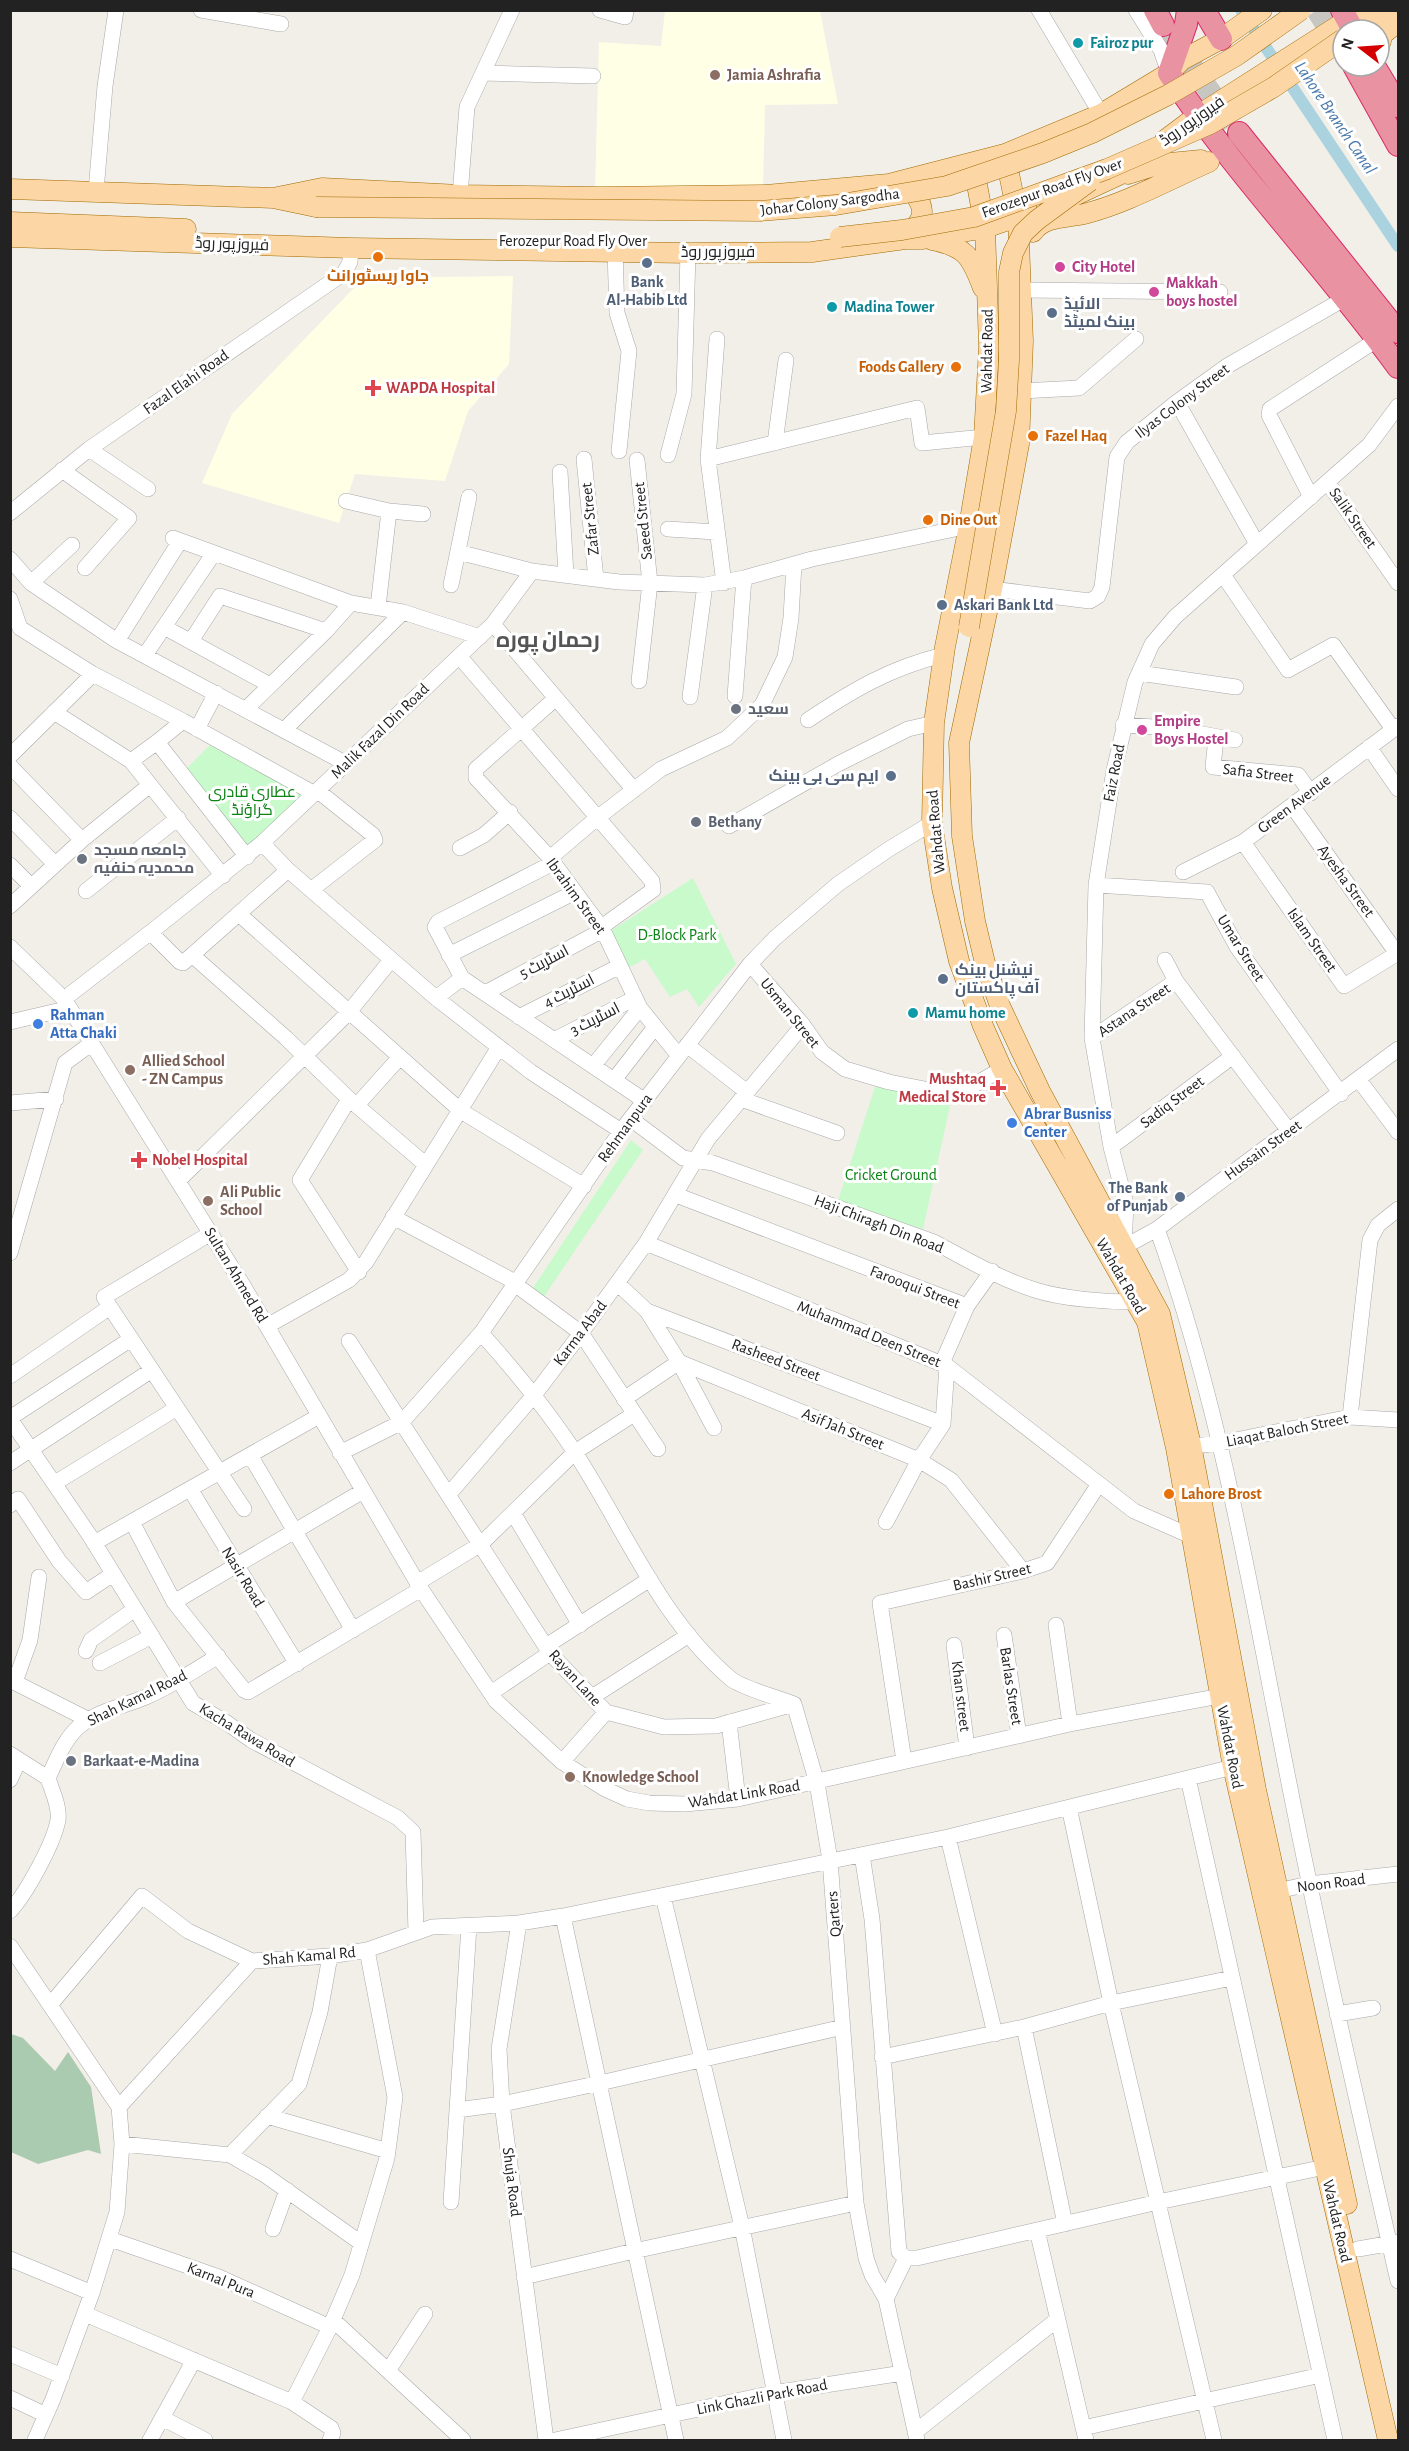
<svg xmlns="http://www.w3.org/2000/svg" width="1409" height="2451" viewBox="0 0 1409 2451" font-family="'Alegreya Sans',Cairo,sans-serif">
	<rect width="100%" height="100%" fill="#f2efe9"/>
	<path fill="#ffffe5" d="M665,11H820L838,104L765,105L763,190L595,189L599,42L661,46Z
		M513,276L509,364L468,411L445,481L355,474L339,523L202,483L232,414L352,290L368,278Z"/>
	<path fill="#aacbaf" d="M11,2034L23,2038L55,2071L68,2052L91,2087L101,2154L88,2150L38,2164L11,2152Z"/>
	<path fill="#c8facc" d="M216,739L315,794L247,857L182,773Z
		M693,878L736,964L699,1007L687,989L670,997L645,959L626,969L612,930Z
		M876,1084L951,1101L923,1229L837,1204Z
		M631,1140L643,1150L541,1301L531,1291Z"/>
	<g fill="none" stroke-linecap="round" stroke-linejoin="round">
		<path stroke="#aad3df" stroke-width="12" d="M1241,10L1398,246"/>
		<path stroke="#c8c6c1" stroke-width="22" stroke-dasharray="22 11" stroke-linecap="butt" d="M1317,10L1341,47
			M1163,25L1239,133"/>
		<g stroke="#a9a9a9" stroke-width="16">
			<path id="minor" d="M201,10L281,24
				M600,10L625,17L626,10
				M1039,10L1101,114
				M1136,10L1161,50L1169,73
				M483,73L593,76
				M96,191L105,86L116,10
				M460,195L467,107L512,10
				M615,251L617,313L629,351L619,451
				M1020,290L1220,292
				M1021,391L1079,388L1136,339
				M1177,402L1257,544
				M775,443L786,360
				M89,449L148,489
				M668,455L684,394L688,253
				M584,459L596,579
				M708,459L717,339
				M637,460L650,583L639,681
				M62,470L129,518L85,568
				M560,472L566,575
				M1328,483L1398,583
				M1311,497L1269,415L1270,409L1378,339
				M346,501L389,511L423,514
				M10,513L89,449L344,273L350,262L351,248
				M668,529L716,532
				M173,538L351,603L403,612L480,637
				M458,552L532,571
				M10,559L31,583L117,641L345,763
				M1223,575L1288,670L1333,645L1393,729
				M31,583L72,545
				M724,583L708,459L917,408L922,443L984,437
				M451,585L469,497
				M992,589L1090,601L1098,596L1102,587L1117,457L1127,442L1177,402L1227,366L1344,299
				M10,599L20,628L93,674L183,721L157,742L247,857
				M378,607L389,511
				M493,624L634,790
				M164,627L270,685
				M117,641L180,541
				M191,641L220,596L326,631
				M145,655L214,553
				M459,656L652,881L653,890L600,928
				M1139,673L1236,687
				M735,696L744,578
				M690,697L705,585
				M556,698L476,769V778L550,858L575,892L603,930L640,1008L679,1056
				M246,709L326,631L351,603
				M54,712L131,761L223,876
				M808,720C853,690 890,668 943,655
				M183,721L315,794
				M1123,725L1170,728L1235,740
				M197,729L216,693
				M284,730L403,612
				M1216,738L1213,767L1298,775L1311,793
				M1369,747L1398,789
				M10,756L93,674
				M131,761L157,742
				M10,766L82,840
				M1293,807L1398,955
				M10,818L55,864
				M729,826L838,764L908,729L934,723
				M1243,842L1344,986L1398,953
				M262,843L288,870L436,998L531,1072L621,1131
				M460,848L484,835L510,812
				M550,858L597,818L661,769L727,738L762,705L785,657L791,618L794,564
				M553,863L438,922L435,927L462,978L645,1101
				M10,865L31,886
				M288,870L192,955L286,1038L349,1099L425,1164
				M1183,872L1243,842L1398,726
				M1096,885L1207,892L1237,947L1341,1094
				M311,890L375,840L373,835L318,791
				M86,891L178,818
				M10,906L82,840L150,785
				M240,915L461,1111L584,1186
				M151,933L180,962L183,963L192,955
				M10,947L64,999L244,1287L421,1589L496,1701L562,1762L605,1789L627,1799L649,1803L685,1804L738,1799L1070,1724L1231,1694
				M449,955L575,892
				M1165,960L1176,981L1289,1131
				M750,964L803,1025L822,1052L845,1069L889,1082L940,1092L974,1085L1002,1069
				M485,993L603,930
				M436,998L462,978
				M64,999L156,928L262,843L493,624L532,571L619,582L705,585L744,578L812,559L969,526
				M519,1017L620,966
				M10,1022L70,1008
				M1092,1038L1176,981
				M554,1040L635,998
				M687,1045L747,1092
				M593,1066L640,1008
				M614,1080L655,1027
				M1359,1080L1398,1132
				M349,1099L300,1180L359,1272
				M741,1099L837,1133
				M10,1103L56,1099
				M357,1105L400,1057
				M631,1119L683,1158L713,1163L934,1242C966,1259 1000,1279 1035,1290C1063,1299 1106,1302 1136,1302
				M1111,1147L1233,1056
				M178,1181L349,1012L391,960
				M676,1195L967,1306L943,1361L947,1366L943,1424L919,1460L886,1522
				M393,1217L517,1283
				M1157,1229C1221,1407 1251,1593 1288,1778C1321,1946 1360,2114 1398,2281
				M646,1243L947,1366L1134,1511L1193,1537
				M1124,1247L1126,1204L1111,1147L1092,1038L1096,885L1114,770L1135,682L1152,644L1175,617L1369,445L1398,406
				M1124,1247L1157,1229L1398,1049
				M10,1253L65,1063L92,1043
				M617,1283L647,1311L943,1424
				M516,1285L581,1333L658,1449
				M967,1306L992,1271
				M110,1307L244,1509
				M647,1311L679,1362L919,1460L951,1480L1023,1571
				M267,1326L349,1280L366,1262L499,1047
				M481,1333C515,1371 546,1408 574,1451C624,1527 659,1618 731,1679C742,1688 779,1698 794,1704L817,1783L830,1860L856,2203L866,2258L872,2275L886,2299L917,2440
				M349,1341L550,1653L606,1712L664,1727L716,1726L794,1704
				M10,1376L110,1307L104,1297L211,1233
				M624,1399L679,1362L714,1428
				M1350,1417L1370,1240L1378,1225L1398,1209
				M10,1418L131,1339
				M10,1419L90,1536L193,1703L227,1723L251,1740L398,1818L413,1832L416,1932
				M1183,1447L1221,1443L1350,1417L1398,1420
				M340,1453L402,1422L481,1333L621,1131L750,964L775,938L838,884L889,849L932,823
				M250,1455L353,1630
				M10,1463L152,1370
				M55,1483L177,1408
				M190,1489L297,1664
				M449,1494L535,1394L581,1333L646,1243L708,1139L803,1025
				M10,1505L18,1499L59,1561L86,1592L113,1574
				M513,1513L580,1625
				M132,1522L174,1602L244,1690L248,1692L421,1589
				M94,1543L319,1416
				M417,1583L481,1544L575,1452L634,1414
				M174,1602L363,1491
				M1056,1625L1070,1724
				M1004,1635L1019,1736
				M954,1645L967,1748
				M546,1646L650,1579
				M86,1651L91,1640L135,1609
				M100,1663L152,1636
				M10,1680L89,1720
				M15,1682L30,1640L39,1577
				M491,1693L550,1653
				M592,1697L689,1635
				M729,1722L738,1799
				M10,1754L48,1778
				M904,1761L880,1603L1023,1571L1047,1563L1099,1484
				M562,1762L606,1712
				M1188,1778L1335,2440
				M10,1780L19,1760
				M1069,1807L1111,2003L1214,2440
				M948,1837L995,2034
				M862,1855L872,1919L899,2252L906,2258H917L1158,2202L1325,2167
				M1268,1893L1309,1884L1398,1874
				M663,1896L742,2227L784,2440
				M10,1911C26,1894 54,1843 58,1820C60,1807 52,1791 48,1778C57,1759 65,1737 82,1724C101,1710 124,1706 146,1697C171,1686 194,1671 218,1656
				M563,1916L676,2440
				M519,1923L499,2049L502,2104L546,2440
				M10,1946L119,2107L122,2144L117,2212L92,2293L10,2259
				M50,2005L142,1896L188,1931L252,1961
				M1337,2014L1373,2008
				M1024,2027L1065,2224
				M882,2057L1024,2027L1111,2003L1232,1978
				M119,2107L252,1961L330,1956L367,1950L432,1927L519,1923L563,1916L948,1837L1233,1767
				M457,2110L502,2104L600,2083L843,2027
				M267,2116L388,2151
				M122,2144L230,2155L265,2175L361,2243
				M230,2155L299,2084L320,2012L330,1956
				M451,2202L469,1926
				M273,2229L287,2190
				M1037,2230L1086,2440
				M110,2239L219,2277L330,2327
				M1358,2249L1398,2242
				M524,2277L634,2251L856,2203
				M886,2299L906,2258
				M85,2314L292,2402L331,2428L333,2433L330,2440
				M333,2320L463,2440
				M10,2354L62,2376
				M388,2371L425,2314
				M10,2398L46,2415
				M292,2402L330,2327L352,2275L387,2158L395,2097L367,1950
				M162,2418L205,2440
				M1083,2428L1321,2375
				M915,2432L1058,2319
				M35,2440L53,2399L92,2293
				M150,2440L194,2360
				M555,2440L773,2393L903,2373"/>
		</g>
		<g stroke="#a06b00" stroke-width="21">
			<path id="major" d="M1356,30L1386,10
				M1379,47L1383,34L1398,22
				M1165,140L1197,116L1363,10
				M1005,154L1018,218L1023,341L1019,444L992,589L959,743L962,836L975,921L985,963L1000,1006L1040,1091L1160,1314L1191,1445L1256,1790L1347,2204
				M973,163L985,228L989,347L984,437L969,526L945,647L934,723L932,823L942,888L959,961L983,1026L1002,1069L1147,1322L1176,1448L1233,1767L1388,2440
				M1128,174L1160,164L1201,160
				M900,186C914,188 927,207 920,220C917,226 911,231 907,236
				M10,189L273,198L316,207
				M1074,196L1119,175L1142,158
				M273,198L322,188L460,195L601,197L766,195L889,184L1005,154L1101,114L1169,73L1182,60L1221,39L1262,10
				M10,222L186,229
				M1033,232C1044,216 1066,218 1084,214C1127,203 1168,180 1209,162
				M10,237L351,248L688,253L812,252L905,239H923L985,228L1029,213
				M932,240C966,247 971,256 983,288"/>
		</g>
		<g stroke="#dc2a67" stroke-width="24">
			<path id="highway" d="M1155,10L1163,25
				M1188,10L1186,24L1169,73C1237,177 1325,266 1398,367
				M1204,10L1221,39
				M1342,10L1353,30
				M1354,66L1398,145
				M1374,66L1398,106
				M1239,133L1398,332"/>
		</g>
		<use href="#minor" stroke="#fff" stroke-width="15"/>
		<use href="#major" stroke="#fcd6a4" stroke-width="20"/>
		<use href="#highway" stroke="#e892a2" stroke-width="22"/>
		<g stroke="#a06b00" stroke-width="21" stroke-linecap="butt">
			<path id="major-bridge" d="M316,207L760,211L836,205L947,186L1043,153L1092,133L1168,95L1236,56L1301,10
				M840,237L902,230L974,217L1107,169L1210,124L1274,87L1343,39
				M969,627L1006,411L1009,360V272L1013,253L1023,233L1037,220L1090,181"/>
		</g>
		<use href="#major-bridge" stroke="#fcd6a4" stroke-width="20"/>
	</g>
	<g fill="#0f9aa8" stroke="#fff" stroke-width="2">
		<circle cx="1078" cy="43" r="6"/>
		<circle cx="832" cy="307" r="6"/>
		<circle cx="913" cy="1013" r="6"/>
	</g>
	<g fill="#8d6e63" stroke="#fff" stroke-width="2">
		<circle cx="715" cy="75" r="6"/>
		<circle cx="130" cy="1070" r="6"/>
		<circle cx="208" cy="1201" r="6"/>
		<circle cx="570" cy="1777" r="6"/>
	</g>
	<g fill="#e8710a" stroke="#fff" stroke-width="2">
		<circle cx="378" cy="257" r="6"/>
		<circle cx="956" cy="367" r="6"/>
		<circle cx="1033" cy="436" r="6"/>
		<circle cx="928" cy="520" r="6"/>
		<circle cx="1169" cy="1494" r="6"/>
	</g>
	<g fill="#5c6f8a" stroke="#fff" stroke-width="2">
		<circle cx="647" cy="263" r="6"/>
		<circle cx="1052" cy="313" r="6"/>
		<circle cx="942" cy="605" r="6"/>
		<circle cx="891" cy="776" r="6"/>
		<circle cx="943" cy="979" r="6"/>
		<circle cx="1180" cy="1197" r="6"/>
	</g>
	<g fill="#d1479c" stroke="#fff" stroke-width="2">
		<circle cx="1060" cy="267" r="6"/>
		<circle cx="1154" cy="292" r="6"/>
		<circle cx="1142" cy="730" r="6"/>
	</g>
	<g fill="#e0444e" stroke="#fff" stroke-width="2">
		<path d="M370 379h6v6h6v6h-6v6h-6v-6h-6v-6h6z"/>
		<path d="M995 1079h6v6h6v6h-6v6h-6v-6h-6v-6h6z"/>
		<path d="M136 1151h6v6h6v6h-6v6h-6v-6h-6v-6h6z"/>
	</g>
	<g fill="#6b7280" stroke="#fff" stroke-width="2">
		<circle cx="736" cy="709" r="6"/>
		<circle cx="696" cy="822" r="6"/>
		<circle cx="82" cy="859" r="6"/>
		<circle cx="71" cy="1761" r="6"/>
	</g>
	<g fill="#3f7fe0" stroke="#fff" stroke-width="2">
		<circle cx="38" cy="1024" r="6"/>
		<circle cx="1012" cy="1123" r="6"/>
	</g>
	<g text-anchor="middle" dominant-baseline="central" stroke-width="6" stroke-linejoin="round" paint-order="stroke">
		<g font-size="16" font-weight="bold" fill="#0d838f" stroke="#fff" text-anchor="start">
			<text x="1090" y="43">Fairoz pur</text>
			<text x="844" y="307">Madina Tower</text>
			<text x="925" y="1013">Mamu home</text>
		</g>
		<g font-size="16" font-weight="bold" fill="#785e54" stroke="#fff" text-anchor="start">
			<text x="727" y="75">Jamia Ashrafia</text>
			<text x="142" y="1061">Allied School<tspan x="142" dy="18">- ZN Campus</tspan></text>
			<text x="220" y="1192">Ali Public<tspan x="220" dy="18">School</tspan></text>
			<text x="582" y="1777">Knowledge School</text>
		</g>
		<g font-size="16" fill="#222" stroke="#fff">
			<text transform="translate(1192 121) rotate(-35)">فیروزپور روڈ</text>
			<text transform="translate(1052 188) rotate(-20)">Ferozepur Road Fly Over</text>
			<text transform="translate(830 202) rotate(-7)">Johar Colony Sargodha</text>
			<text x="573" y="241">Ferozepur Road Fly Over</text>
			<text transform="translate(232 244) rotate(2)">فیروزپور روڈ</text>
			<text x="718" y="252">فیروزپور روڈ</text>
			<text transform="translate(987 351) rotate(-89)">Wahdat Road</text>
			<text transform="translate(186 382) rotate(-35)">Fazal Elahi Road</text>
			<text transform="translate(1182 401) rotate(-37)">Ilyas Colony Street</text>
			<text transform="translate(1353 518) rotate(55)">Salik Street</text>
			<text transform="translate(590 519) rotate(-96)">Zafar Street</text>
			<text transform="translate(643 521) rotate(-96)">Saeed Street</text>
			<text transform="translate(380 731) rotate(-44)">Malik Fazal Din Road</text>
			<text transform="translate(1114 773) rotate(-79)">Faiz Road</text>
			<text transform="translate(1258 773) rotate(7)">Safia Street</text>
			<text transform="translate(1294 804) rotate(-37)">Green Avenue</text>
			<text transform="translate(936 832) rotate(-95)">Wahdat Road</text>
			<text transform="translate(1346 881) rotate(54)">Ayesha Street</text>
			<text transform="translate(576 896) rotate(54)">Ibrahim Street</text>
			<text transform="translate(1312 940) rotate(55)">Islam Street</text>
			<text transform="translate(1241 948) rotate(58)">Umar Street</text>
			<text transform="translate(544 962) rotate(-28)">اسٹریٹ 5</text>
			<text transform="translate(569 991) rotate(-27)">اسٹریٹ 4</text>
			<text transform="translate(1134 1010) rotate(-34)">Astana Street</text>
			<text transform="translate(790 1013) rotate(51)">Usman Street</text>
			<text transform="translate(595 1019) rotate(-27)">اسٹریٹ 3</text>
			<text transform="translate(1172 1102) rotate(-37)">Sadiq Street</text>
			<text transform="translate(625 1128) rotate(-54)">Rehmanpura</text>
			<text transform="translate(1263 1150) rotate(-36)">Hussain Street</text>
			<text transform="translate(879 1224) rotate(21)">Haji Chiragh Din Road</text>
			<text transform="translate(236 1275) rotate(59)">Sultan Ahmed Rd</text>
			<text transform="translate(1121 1276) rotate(60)">Wahdat Road</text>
			<text transform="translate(915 1287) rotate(21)">Farooqui Street</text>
			<text transform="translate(580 1333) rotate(-53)">Karma Abad</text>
			<text transform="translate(869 1334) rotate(22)">Muhammad Deen Street</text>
			<text transform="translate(776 1360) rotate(21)">Rasheed Street</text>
			<text transform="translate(843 1429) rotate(22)">Asif Jah Street</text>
			<text transform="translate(1287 1430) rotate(-11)">Liaqat Baloch Street</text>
			<text transform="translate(243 1577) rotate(59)">Nasir Road</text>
			<text transform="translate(992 1577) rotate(-13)">Bashir Street</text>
			<text transform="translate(575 1678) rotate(48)">Rayan Lane</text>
			<text transform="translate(1011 1686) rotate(81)">Barlas Street</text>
			<text transform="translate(961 1696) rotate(83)">Khan street</text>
			<text transform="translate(137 1698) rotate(-26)">Shah Kamal Road</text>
			<text transform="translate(247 1735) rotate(31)">Kacha Rawa Road</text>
			<text transform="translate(1230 1747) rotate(79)">Wahdat Road</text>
			<text transform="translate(744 1794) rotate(-9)">Wahdat Link Road</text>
			<text transform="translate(1331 1883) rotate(-7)">Noon Road</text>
			<text transform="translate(834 1914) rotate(-95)">Qarters</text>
			<text transform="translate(309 1956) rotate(-5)">Shah Kamal Rd</text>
			<text transform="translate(512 2182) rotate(83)">Shuja Road</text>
			<text transform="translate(1337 2221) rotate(77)">Wahdat Road</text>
			<text transform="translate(221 2280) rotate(22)">Karnal Pura</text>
			<text transform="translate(762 2397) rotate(-11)">Link Ghazli Park Road</text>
		</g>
		<g font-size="16" font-weight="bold" fill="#b23c85" stroke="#fff" text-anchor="start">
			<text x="1072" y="267">City Hotel</text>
			<text x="1166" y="283">Makkah<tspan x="1166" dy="18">boys hostel</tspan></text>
			<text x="1154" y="721">Empire<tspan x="1154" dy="18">Boys Hostel</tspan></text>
		</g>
		<g font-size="16" font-weight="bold" fill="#c56008" stroke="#fff" text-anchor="start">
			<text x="378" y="276" text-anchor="middle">جاوا ریسٹورانٹ</text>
			<text x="944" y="367" text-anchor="end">Foods Gallery</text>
			<text x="1045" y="436">Fazel Haq</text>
			<text x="940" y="520">Dine Out</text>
			<text x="1181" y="1494">Lahore Brost</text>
		</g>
		<g font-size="16" font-weight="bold" fill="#4e5e75" stroke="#fff" text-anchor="start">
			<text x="647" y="282" text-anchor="middle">Bank<tspan x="647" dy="18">Al-Habib Ltd</tspan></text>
			<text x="1064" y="304">الائیڈ<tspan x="1064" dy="18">بینک لمیٹڈ</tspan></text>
			<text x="954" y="605">Askari Bank Ltd</text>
			<text x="879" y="776" text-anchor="end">ایم سی بی بینک</text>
			<text x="955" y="970">نیشنل بینک<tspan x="955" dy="18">آف پاکستان</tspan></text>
			<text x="1168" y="1188" text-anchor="end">The Bank<tspan x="1168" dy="18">of Punjab</tspan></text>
		</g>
		<g font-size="16" font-weight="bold" fill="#be3a42" stroke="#fff" text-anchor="start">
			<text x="386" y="388">WAPDA Hospital</text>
			<text x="986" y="1079" text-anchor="end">Mushtaq<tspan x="986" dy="18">Medical Store</tspan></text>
			<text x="152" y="1160">Nobel Hospital</text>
		</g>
		<g font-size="16" font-weight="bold" fill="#5b616d" stroke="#fff" text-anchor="start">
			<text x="748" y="709">سعید</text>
			<text x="708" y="822">Bethany</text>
			<text x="94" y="850">جامعہ مسجد<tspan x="94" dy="18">محمدیہ حنفیہ</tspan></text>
			<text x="83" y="1761">Barkaat-e-Madina</text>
		</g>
		<g font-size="16" fill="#0c8416" stroke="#fff">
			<text x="252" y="792">عطاری قادری<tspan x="252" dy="18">گراؤنڈ</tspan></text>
			<text x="677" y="935">D-Block Park</text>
			<text x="891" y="1175">Cricket Ground</text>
		</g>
		<g font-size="16" font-weight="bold" fill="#366cbe" stroke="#fff" text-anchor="start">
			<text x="50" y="1015">Rahman<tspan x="50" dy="18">Atta Chaki</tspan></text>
			<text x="1024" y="1114">Abrar Busniss<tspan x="1024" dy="18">Center</tspan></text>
		</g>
		<g font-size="18" font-style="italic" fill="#4a7aab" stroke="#fff">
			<text transform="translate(1335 118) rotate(56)">Lahore Branch Canal</text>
		</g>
		<g font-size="22" font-weight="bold" fill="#555" stroke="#fff">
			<text x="548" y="640">رحمان پورہ</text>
		</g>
	</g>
	<rect width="1409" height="2451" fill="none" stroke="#222222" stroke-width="24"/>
	<g transform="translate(1361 48) rotate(287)"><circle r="28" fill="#ffffff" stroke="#a7a7a7" stroke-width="1.5"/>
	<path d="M0-4.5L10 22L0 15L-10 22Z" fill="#d40000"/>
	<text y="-9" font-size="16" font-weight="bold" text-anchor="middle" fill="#222222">N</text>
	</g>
</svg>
